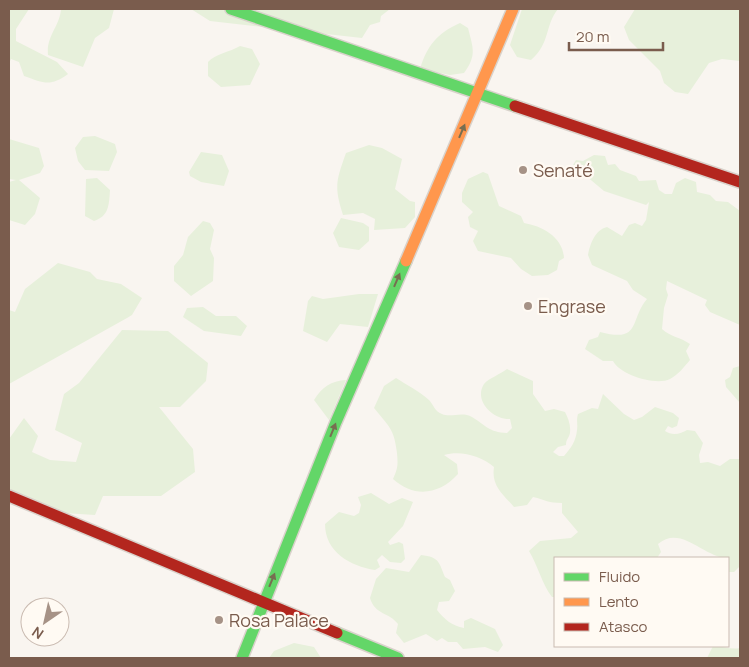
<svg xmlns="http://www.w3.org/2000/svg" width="749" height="667" viewBox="0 0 749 667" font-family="Manrope,sans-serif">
	<rect width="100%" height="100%" fill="#f9f5f0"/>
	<path fill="#e7f0db" d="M9,9H29L16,29V41L57,62L68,74C50,87 44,83 24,76L19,62L11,59L9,63Z
		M61,9H114L109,28L95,38L83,67L48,55C46,36 60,26 61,9Z
		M191,9H390L381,16L380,22L370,25L362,38L210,21Z
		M522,9H558C544,27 551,42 531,60L517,57L510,45Z
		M635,9H740V61L722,59L709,63L688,94L675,92L664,83L660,71L629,40L624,27Z
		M460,23L468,28C473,48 477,55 464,73L450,75L420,69C427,46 437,33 460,23Z
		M240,46L252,49L260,64L250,85L221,87L208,76V62C215,54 230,52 240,46Z
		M95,136L115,144L117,152L109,171L85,170L78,161L75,148L83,137Z
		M9,139L39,148L44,166L40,173L19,180L40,198L35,214L25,225L9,220V182L16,180L9,179Z
		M369,145L382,148L402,159L395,189L410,201L415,202V217L405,228L374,230L375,219L363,213L343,215C334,187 336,181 346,153Z
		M201,152L222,155L229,171L224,186L201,182L190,176L189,172Z
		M594,155L605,156L608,165L615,164L620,170L636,176L639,181L656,180L659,190L665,194H672L676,183L685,178L696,182L697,192L710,195L716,201L728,202L740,211V325L710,312L705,305L707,300L667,281L666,289L668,295L664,308L662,329C671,337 680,337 690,344L686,351L690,360C684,367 678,375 670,379C656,386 620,375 613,361H603L585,349L589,340L598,337L600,332C642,343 629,320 647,299L633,290L627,281L592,265L588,255C590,244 595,230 607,227L622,236L629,225L635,223L642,226L646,220L649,202L646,205L604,191L573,165L576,160L583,161Z
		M483,172L488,174L499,206L521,216L524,223C542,226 563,237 564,258L559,261L557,270L548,275L532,276L521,269L511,258L478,251L473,241L478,231L470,227L468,217L473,212L462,202V193L468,179Z
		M97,178L110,190C109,205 109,216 94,221L85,216L86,179Z
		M341,218L363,223L369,227V241L359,250L339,247L333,233Z
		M203,221L210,223L214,230L210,249L214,258L213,281L191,296L174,281V266L183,255L188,237Z
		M58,263L90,272L97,279L121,284L142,298L132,315L127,318L9,384V310L15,312L25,289Z
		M359,294H378L368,327L340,324L327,342L303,331L308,301L312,296L323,299Z
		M203,307L216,316H236L247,326L241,336L204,331L183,317L187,308Z
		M122,330L168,331L208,363L206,381L180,407H159L193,449L195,472L161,496H103L95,515L48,512L9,494V439L24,418L38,436L32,452L50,460L76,462L82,443L55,430L64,394L79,383Z
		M740,366V403L726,387L725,380L730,377L733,368Z
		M507,369L533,381V394L545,411L554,409L565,412C568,418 571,425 570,433C569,438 566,439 566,445L558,447L553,452L559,456H564C571,448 576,441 577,430C578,424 576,421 578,414L592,408L598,409L603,394L624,414L634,420L642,417L655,407L673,413L679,418L677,426L672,428L668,426L665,431C672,436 681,434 687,430L695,431L703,443L699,455L700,463L708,462L720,466L730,459H740V566L734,572H728V558C704,558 681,524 658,544L661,552L657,558H555V597H552C542,584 538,566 529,551L540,541L571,538L578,532L562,513V503C548,503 546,500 533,497L527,505L514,507C503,494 491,486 494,467C481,456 461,450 444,455L457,464L458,474C439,495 414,498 393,479C398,468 398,465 397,453C394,428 389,427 374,408L384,386L396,378C407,385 419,391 429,400C434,405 434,411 442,414C451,418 462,411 472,417C487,426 488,432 507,433L512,428L510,419C494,420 473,401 484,384C489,378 501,374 507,369Z
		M346,380L329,420L314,400C322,387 331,381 346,380Z
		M371,493L389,504L402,498L413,502L403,526L388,542L390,545L399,542L403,544L405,559L401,563L390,562L382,555L377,560L380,567L375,570C350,566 325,552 325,524L339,512L354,516L359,513L361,505L358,497Z
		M421,555C440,557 439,563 445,577L450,580L455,591L449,601L439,602L437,610C444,619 452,626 464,628V621L471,618L495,629L503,645L498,652L485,647L463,649L457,642H448L442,638L437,641L426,634L404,643L396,633L398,624C389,612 375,615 370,598L376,579L386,568L409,572Z
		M294,643L314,647L321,658H269L274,651Z
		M713,646C722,646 732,650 740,648V658H707Z"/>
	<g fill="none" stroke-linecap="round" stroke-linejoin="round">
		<g stroke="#d9d2cb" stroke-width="14">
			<path id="fast" d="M231,9L515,106
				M337,633L398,658
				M242,658L336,422L406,261"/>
		</g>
		<g stroke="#d9d2cb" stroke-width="14">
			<path id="slow" d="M406,261L513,9"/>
		</g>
		<g stroke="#d9d2cb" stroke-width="14">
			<path id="jam" d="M515,106L740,182
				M9,496L337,633"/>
		</g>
		<use href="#fast" stroke="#63d668" stroke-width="11"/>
		<use href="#slow" stroke="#ff974d" stroke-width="11"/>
		<use href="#jam" stroke="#b3261e" stroke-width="11"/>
	</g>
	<defs><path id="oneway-solid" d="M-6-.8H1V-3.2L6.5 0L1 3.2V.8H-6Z" transform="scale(1.25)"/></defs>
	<g fill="#776e51">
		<use href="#oneway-solid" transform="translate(462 131) rotate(-67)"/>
		<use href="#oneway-solid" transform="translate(397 280) rotate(-67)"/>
		<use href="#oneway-solid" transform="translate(333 430) rotate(-68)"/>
		<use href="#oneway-solid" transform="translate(272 580) rotate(-68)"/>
	</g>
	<g fill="#a69286" stroke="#fffaf3" stroke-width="2">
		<circle cx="523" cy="170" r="5"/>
		<circle cx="528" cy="306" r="5"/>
		<circle cx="219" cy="620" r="5"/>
	</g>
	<g text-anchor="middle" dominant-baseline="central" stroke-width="4.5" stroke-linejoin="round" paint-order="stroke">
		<g font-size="18" fill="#7a5c4d" stroke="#fffaf3" text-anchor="start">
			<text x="533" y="170">Senaté</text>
			<text x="538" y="306">Engrase</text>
			<text x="229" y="620">Rosa Palace</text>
		</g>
	</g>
	<rect width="749" height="667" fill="none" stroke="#7a5c4d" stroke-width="20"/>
	<rect x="554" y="557" width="175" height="90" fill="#fffaf3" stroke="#cabbb1"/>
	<rect x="564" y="573" width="25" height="8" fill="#63d668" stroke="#cabbb1"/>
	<text x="599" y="582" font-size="15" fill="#7a5c4d">Fluido</text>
	<rect x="564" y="598" width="25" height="8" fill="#ff974d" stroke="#cabbb1"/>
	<text x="599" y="607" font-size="15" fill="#7a5c4d">Lento</text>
	<rect x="564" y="623" width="25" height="8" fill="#b3261e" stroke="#cabbb1"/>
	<text x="599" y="632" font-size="15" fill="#7a5c4d">Atasco</text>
	<g transform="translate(45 622) rotate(214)"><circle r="24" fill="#fffaf3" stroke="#cabbb1"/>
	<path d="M0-4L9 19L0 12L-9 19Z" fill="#a69286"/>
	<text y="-8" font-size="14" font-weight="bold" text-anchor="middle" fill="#7a5c4d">N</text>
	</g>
	<path d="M569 42v8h94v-8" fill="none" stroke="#7a5c4d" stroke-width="2.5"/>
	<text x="576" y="42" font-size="15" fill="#7a5c4d" stroke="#fffaf3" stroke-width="4" paint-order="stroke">20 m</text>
</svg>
